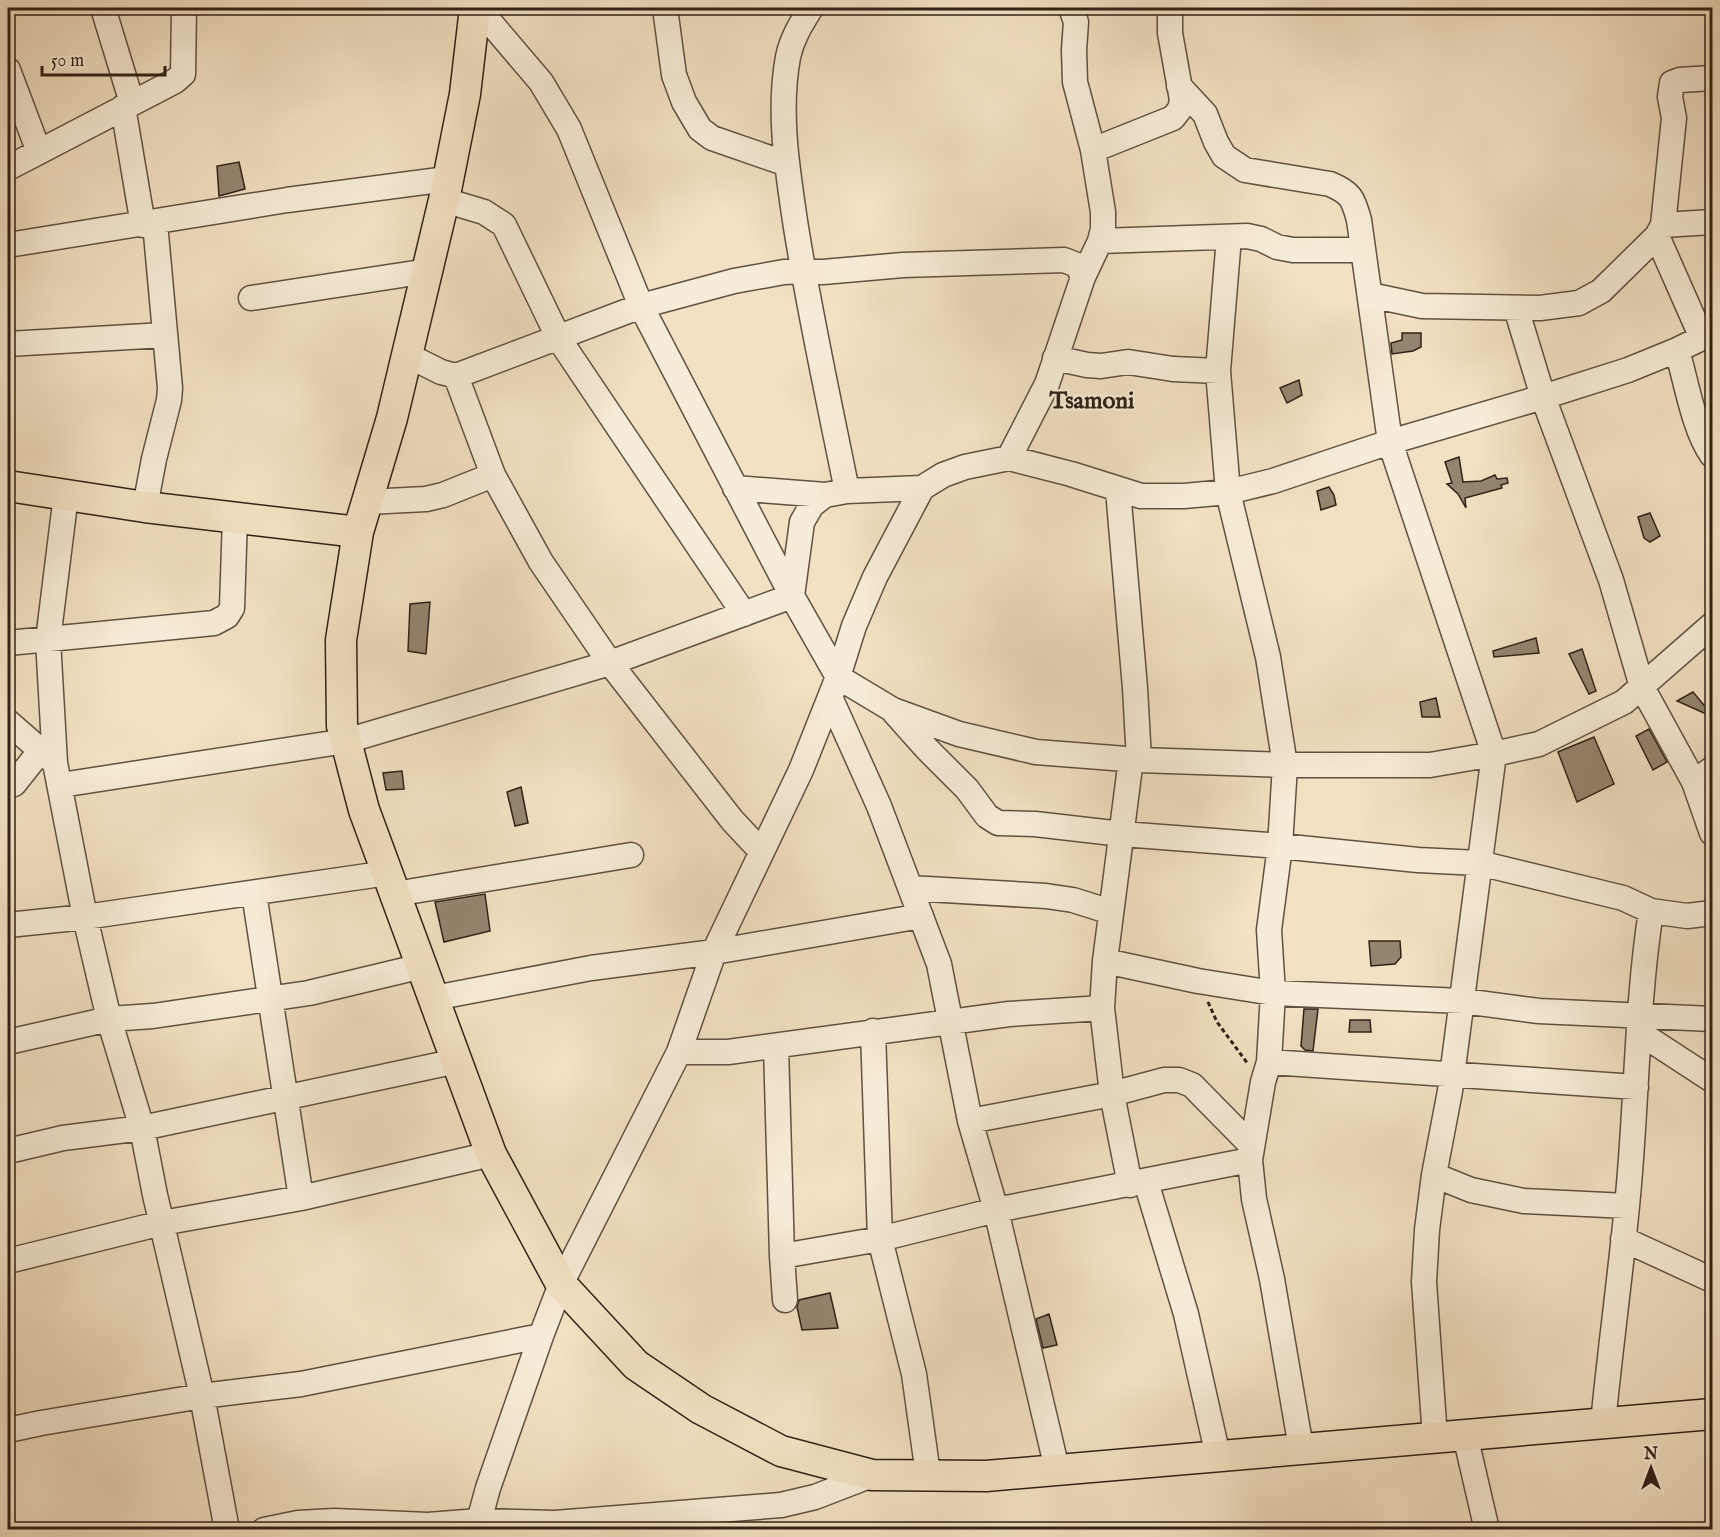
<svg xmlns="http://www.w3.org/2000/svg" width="1720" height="1537" viewBox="0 0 1720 1537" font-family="'IM FELL English',serif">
	<rect width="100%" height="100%" fill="#f2e1c2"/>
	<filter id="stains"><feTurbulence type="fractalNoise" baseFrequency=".00333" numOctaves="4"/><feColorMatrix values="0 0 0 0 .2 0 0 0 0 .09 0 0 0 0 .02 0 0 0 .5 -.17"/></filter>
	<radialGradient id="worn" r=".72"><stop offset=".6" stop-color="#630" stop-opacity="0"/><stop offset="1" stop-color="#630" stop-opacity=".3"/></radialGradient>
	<path fill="#958570" stroke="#302118" stroke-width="1.5" d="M239,162L245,189L219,196L217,166Z
		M1402,333H1421V347L1413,351L1392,354L1391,343L1402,340Z
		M1299,380L1302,395L1287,403L1280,388Z
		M1459,457L1463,482L1481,481L1495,475L1497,479L1507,478L1508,483L1501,485L1502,488L1465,498L1466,508L1458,494L1447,484L1452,483L1445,462Z
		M1329,487L1334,495L1336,505L1321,510L1317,491Z
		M1650,513L1660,536L1650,542L1644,538L1638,517Z
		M430,602L426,654L408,651L410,604Z
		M1536,638L1539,653L1494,657L1493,651Z
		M1582,649L1596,691L1589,694L1569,654Z
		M1693,692L1713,716V717L1677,701Z
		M1436,698L1440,717H1422L1420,702Z
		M1649,729L1667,762L1653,770L1636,736Z
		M1594,737L1614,784L1577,802L1558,752Z
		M402,771L404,789L386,790L383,773Z
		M521,787L528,823L515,826L507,792Z
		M485,894L490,931L444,942L435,902Z
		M1369,941H1400L1401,957L1395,964L1371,966Z
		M1304,1009H1318L1313,1051L1305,1050L1301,1046Z
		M1350,1020H1370L1371,1032H1349Z
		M830,1293L838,1328L802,1330L797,1307L799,1300Z
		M1049,1314L1057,1345L1043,1348L1036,1319Z"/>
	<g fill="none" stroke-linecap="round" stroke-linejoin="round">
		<g stroke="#605142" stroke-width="27">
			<path id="minor" d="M103,8L132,103
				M478,8L541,82L569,129L641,306L792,596L838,677L893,710L959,734L1036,752L1139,760L1285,765H1430L1494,754L1539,744L1624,702L1712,625
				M665,8L674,75L684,102L700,129L712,138L787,164
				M811,8C801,24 792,38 788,57C778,111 787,167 795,221C809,311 829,401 847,491
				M1071,8L1076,22L1074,50L1075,82L1093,150L1103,212V229L1100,241L1083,277
				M8,70L39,152
				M1179,86L1205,114L1216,142L1224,156L1245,170L1330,184C1351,193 1353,198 1359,220L1390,442L1494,754L1450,1091L1434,1175L1427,1230L1424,1282L1435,1438
				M123,107L143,225
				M1093,150L1173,118L1180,109L1182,100L1170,33V8
				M8,168L175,81L183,74L184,8
				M444,200L484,212L504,225L559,339L744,614
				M1663,225L1712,222
				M1657,236L1702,338
				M1229,237L1218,371L1228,492L1268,657L1285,765L1280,846L1269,930L1273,993L1269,1062L1263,1082L1250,1160L1254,1199L1272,1279L1301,1448
				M1100,241L1247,236L1261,239L1277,247L1293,250H1363
				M8,245L287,200L447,179
				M1370,295L1422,306L1540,308L1579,303L1601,291L1657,236L1663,225L1674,118L1670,97L1672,83L1680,80L1712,78
				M251,298L428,271
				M1516,308L1543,397L1611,580L1642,687L1694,782L1712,833
				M8,344L164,335
				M1677,350C1686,381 1694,430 1712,455
				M407,355L441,372L456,376L493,475L541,562L610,663L732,820L761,851
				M1055,358L1087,365L1101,366L1128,362L1173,369L1218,371
				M456,376L641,306L734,281L784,272L803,271L823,272L903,265L1064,260L1077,265L1083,277L1047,384L1009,458
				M735,488L825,495L847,491L922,488
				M1118,490L1135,688L1139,760
				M367,502L426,499L443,495L493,475
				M145,507L154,459L169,400L170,388L155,223
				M8,643L214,623L227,616L232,608L235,517
				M830,697L879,806L939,964L970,1121L996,1210L1057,1469
				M894,712L927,749L967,789L987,816L998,823L1035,824L1122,834L1280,846L1418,860L1479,863L1623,898L1651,911L1687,916L1712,913
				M8,722L55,763L85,917L109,1019L153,1016L309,993L422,966
				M55,763L48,640L66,495
				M1694,782L1712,769
				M61,785L346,741L610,663L792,596L802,522L812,505L825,495
				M8,786L14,784L41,750
				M910,888L1046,896L1073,900L1111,912
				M254,893L301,1198
				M395,894L631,855
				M8,925L85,917L388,873
				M1105,961L1198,981L1273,993L1463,1001L1539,1011L1712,1019
				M434,998L591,968L714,952L921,916
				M873,1031L880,1239L914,1374L928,1474
				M1640,1033L1712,1080
				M8,1042L109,1019L142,1128L155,1195L202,1396L227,1530
				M776,1047L782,1256L785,1300
				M679,1052H728L1009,1014L1102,1008
				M1269,1062L1636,1087
				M970,1121L1112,1094L1164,1080H1179L1192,1085L1252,1146
				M8,1151L63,1138L142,1128L457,1061
				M1434,1175L1471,1190L1524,1201L1627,1206
				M1146,1182L1186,1314L1218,1456
				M1130,1185L1112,1094L1102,1008L1105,961L1131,759
				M1623,1239L1712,1280
				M782,1256L880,1239L996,1210L1250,1160
				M8,1261L162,1223L301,1198L491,1154
				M1603,1423C1610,1351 1620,1278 1627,1206C1637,1108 1636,1008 1651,911
				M8,1430L41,1423L202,1396L301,1384L541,1336
				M1465,1435L1487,1530
				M479,1521L488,1488L541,1336L561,1284L679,1052L714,952L801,770L838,677L854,626L875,577L922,488L943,475L965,467L1009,458L1071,474L1141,496H1184L1228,492L1273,481L1390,442L1543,397L1628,370L1677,350L1712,333
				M264,1530L298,1523L334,1521L428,1525L479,1521L555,1523L781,1505L815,1497L872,1475"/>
		</g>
		<g stroke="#302118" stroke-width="33">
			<path id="major" d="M475,8L465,94L444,200L392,418L358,532L341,640L342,726L364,810L491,1154L561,1284L636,1365L701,1409L781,1451L872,1475L986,1476L1712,1414
				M8,486L145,507L358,532"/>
		</g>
		<path stroke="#302118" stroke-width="3" stroke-dasharray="4.5 3" stroke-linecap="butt" d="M1208,1002L1217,1022L1248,1064"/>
		<use href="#minor" stroke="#f7ecd7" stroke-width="24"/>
		<use href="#major" stroke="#f2e1c2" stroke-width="30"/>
	</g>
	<g text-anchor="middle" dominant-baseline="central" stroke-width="4.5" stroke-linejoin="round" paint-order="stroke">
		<g font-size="24" font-weight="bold" fill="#302118" stroke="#f7ecd7">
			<text x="1092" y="401">Tsamoni</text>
		</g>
	</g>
	<rect width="1720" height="1537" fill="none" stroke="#f2e1c2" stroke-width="30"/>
	<rect x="9" y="9" width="1702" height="1519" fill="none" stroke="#302118" stroke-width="3"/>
	<rect x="15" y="15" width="1690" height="1507" fill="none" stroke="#302118" stroke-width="1.5"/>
	<g transform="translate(1651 1468)" stroke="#f7ecd7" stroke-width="4.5" paint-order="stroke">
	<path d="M0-4.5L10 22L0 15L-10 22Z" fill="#302118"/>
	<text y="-9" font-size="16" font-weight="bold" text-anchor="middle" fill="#302118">N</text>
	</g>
	<path d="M42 66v9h123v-9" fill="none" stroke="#302118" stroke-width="3"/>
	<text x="51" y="66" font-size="18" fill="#302118" stroke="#f7ecd7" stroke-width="4.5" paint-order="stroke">50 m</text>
	<rect width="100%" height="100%" filter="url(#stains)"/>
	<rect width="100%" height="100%" fill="url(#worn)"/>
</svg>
